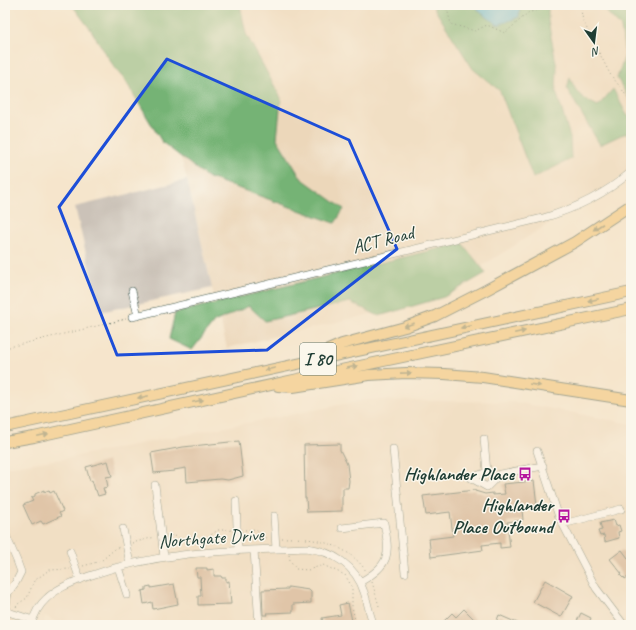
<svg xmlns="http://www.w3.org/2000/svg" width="636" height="630" viewBox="0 0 636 630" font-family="Caveat,sans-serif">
	<rect width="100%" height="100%" fill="#fbf7ec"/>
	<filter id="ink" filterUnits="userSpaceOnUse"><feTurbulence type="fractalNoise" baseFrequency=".025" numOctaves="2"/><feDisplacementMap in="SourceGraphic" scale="8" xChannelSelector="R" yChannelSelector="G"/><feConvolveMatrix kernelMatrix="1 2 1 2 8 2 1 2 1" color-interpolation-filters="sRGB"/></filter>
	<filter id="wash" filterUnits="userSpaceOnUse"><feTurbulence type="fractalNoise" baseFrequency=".012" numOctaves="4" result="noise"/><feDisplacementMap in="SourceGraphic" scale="16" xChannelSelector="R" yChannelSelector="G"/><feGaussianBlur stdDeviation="0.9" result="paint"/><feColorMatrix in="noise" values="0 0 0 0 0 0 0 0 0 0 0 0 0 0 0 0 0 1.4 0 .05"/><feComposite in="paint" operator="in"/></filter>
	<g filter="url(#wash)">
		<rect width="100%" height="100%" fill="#f5e5cc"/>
		<path fill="#ecd7ba" d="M141,5H631V171L427,301L227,348L212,288L187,180Z
			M365,400L515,402L631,424V625H61L45,616L44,625H5V467L62,459Z"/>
		<path fill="#cbc2b8" d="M187,180L212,288L100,312L75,207Z"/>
		<path fill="#74b374" stroke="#4a7854" d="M72,5H240L246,34L281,98L277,139L301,178L344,209L335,223L207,177L162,142L125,80L116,70L91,30Z
			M432,5H475L480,12L519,17L520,5H548V21L557,68L556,91L570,137L571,159L533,178L500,91L473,69Z
			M600,5H631V16L629,19L631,23V102L617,78L625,55L621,27Z
			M570,77C576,94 581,98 598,106L613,89L627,115L631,118V132L621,135L600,145L567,89Z
			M462,243L486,273L444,297L379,316L350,302L265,321L249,306L214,322L192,350L169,339L175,313Z"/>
		<path fill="#57b7d5" stroke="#3b7a84" d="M475,5H520L519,17L498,25L480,12Z"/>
		<g id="blocks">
			<path fill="#c59d7c" d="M239,441L243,476L228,480L220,479L187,482L186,468L174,470V471L154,473L151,453L183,447Z
				M340,444V450L347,464L349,481L348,488H343V496H342V511L307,512L306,498H305L304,445Z
				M108,461L112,476L106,477L108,487L103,488L105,494L98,496L96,490H95L92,480L90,481L86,467Z
				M534,481L537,505L527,506V509L522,510L523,520L507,522L510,547L500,548V543L482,545L483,550L431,557L429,539L453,536L450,512L426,515L423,496L475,490V491L485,494L493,493V495L505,494L503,484Z
				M44,490V492L49,490L50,493L54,491L63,511L59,513L61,516L43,524L41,521L32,525L23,505L33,501L31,498L35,496V494Z
				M614,520L616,526L619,525L621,531L618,532L619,538L605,542L604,535L600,536L598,531L602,530L600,523Z
				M622,550L631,562V575L625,579L624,577L623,578L620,575L622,574L610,559Z
				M196,568H207V570L214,569V576H221L222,578H226V582L229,581L231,604L198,605V596H201L200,577H197Z
				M545,580L573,596L561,617L533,602Z
				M174,584L178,604L153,609L152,602L144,604L142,591L146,590V587L151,586V588Z
				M288,587L309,590L311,592V603L293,604V612L267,613L268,615H263L262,590L288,589Z
				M348,603L353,625H323L322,618L341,615L339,605Z
				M464,609L480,625H445L442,623L452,613L456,617Z
				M581,613L591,618L588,625H575Z
				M499,615L522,625H495Z"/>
		</g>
	</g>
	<g filter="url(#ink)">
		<use href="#blocks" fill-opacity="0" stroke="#3f564b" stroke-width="1"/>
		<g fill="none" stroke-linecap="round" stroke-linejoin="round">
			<g stroke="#3f564b" stroke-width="8">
				<path id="minor" d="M132,291L138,316
					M132,317L543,218C575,209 605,194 631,172
					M484,439L487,472L471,478L487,487L500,474L543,466
					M393,449L405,573
					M537,451L559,517L596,588L624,625
					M155,485L164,557
					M236,501L238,551
					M274,516L276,549
					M563,524L621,509
					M342,528L384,523C390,554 391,565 360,582
					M123,529L130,564
					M5,533L17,561L21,572L16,582L8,593L5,611
					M254,550L259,625
					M70,551L80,580
					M118,567L127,595
					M5,611L33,620
					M31,625C34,615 38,606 46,599C58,587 74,582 89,576C162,550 230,551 306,548C333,551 356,566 364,592C368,603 369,614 374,625"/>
			</g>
			<g stroke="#3f564b" stroke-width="12">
				<path id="highway" d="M319,354L342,344L405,327L435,316L486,290L575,242L631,205
					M278,386L293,387L369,375L406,373L444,374L483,377L631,400
					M5,427L631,292
					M5,442L34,437L298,379L631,309"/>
			</g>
			<path stroke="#3f564b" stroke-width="1" stroke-dasharray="1 3" stroke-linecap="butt" d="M446,5L451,24L475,31L487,25L505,33L529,12L538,11L544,5
				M580,5L583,21L610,74L624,92L631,106
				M5,348L126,319
				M245,530L256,529L266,538H268
				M167,535L175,536L187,542L202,541L218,530H231
				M282,538C312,537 347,543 366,571
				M132,543L155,537
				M289,555L290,560L296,569L308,570L323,565L345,575L352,587V606L356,625
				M83,566L101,561L116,548L120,547
				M372,582L379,606
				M16,607L18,604L27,598L34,581L49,570L70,569"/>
			<use href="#minor" stroke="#fff" stroke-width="7"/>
			<use href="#highway" stroke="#f4c26a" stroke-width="10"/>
		</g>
		<defs><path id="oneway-solid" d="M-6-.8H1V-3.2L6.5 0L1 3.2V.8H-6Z"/></defs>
		<g fill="#7f794c">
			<use href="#oneway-solid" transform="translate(598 227) rotate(147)"/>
			<use href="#oneway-solid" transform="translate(593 300) rotate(168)"/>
			<use href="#oneway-solid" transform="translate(409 325) rotate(161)"/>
			<use href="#oneway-solid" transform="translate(466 327) rotate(168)"/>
			<use href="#oneway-solid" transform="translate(520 332) rotate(-12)"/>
			<use href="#oneway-solid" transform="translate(352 367) rotate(-12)"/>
			<use href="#oneway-solid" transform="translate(270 369) rotate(168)"/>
			<use href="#oneway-solid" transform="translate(406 373) rotate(-1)"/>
			<use href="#oneway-solid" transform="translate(535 385) rotate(9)"/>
			<use href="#oneway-solid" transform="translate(143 397) rotate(168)"/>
			<use href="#oneway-solid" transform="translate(198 401) rotate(-12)"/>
			<use href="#oneway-solid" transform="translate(43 435) rotate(-12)"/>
		</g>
	</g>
	<path d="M0 0H636V630H0ZM167,59L349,140L397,249L267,350L117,355L59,207Z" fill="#f5e5cc" fill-opacity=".55" fill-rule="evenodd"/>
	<path fill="none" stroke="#1d4ed8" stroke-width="3" stroke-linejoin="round" d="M167,59L349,140L397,249L267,350L117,355L59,207Z"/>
	<defs>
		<g id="bus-bare" transform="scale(1.08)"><path d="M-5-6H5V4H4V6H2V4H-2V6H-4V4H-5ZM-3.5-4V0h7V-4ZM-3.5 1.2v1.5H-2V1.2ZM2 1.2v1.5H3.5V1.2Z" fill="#b5179e" stroke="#fbf7ec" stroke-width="2.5" paint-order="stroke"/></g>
	</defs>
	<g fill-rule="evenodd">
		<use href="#bus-bare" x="525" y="474"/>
		<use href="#bus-bare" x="564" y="516"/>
	</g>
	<g text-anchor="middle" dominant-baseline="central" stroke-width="3" stroke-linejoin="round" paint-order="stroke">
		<rect fill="#fbf7ec" stroke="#61756b" stroke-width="1" x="300" y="343" width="36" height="32" rx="3"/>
		<g font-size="18" font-weight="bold" fill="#1f3d34">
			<text x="318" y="359">I 80</text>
		</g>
		<g font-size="19" fill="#1f3d34" stroke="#fbf7ec">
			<text transform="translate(383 240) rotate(-14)">ACT Road</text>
			<text transform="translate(211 538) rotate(-4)">Northgate Drive</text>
		</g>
		<g font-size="19" font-weight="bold" fill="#1f3d34" stroke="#fbf7ec" text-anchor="end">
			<text x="514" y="474">Highlander Place</text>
			<text x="553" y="505">Highlander<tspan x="553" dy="22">Place Outbound</tspan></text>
		</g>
	</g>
	<rect width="636" height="630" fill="none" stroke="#fbf7ec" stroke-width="20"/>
	<g transform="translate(594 42) rotate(166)" stroke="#fbf7ec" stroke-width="3" paint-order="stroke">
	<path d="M0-3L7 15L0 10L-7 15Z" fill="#1f3d34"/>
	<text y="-6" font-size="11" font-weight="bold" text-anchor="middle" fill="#1f3d34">N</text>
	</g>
</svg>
